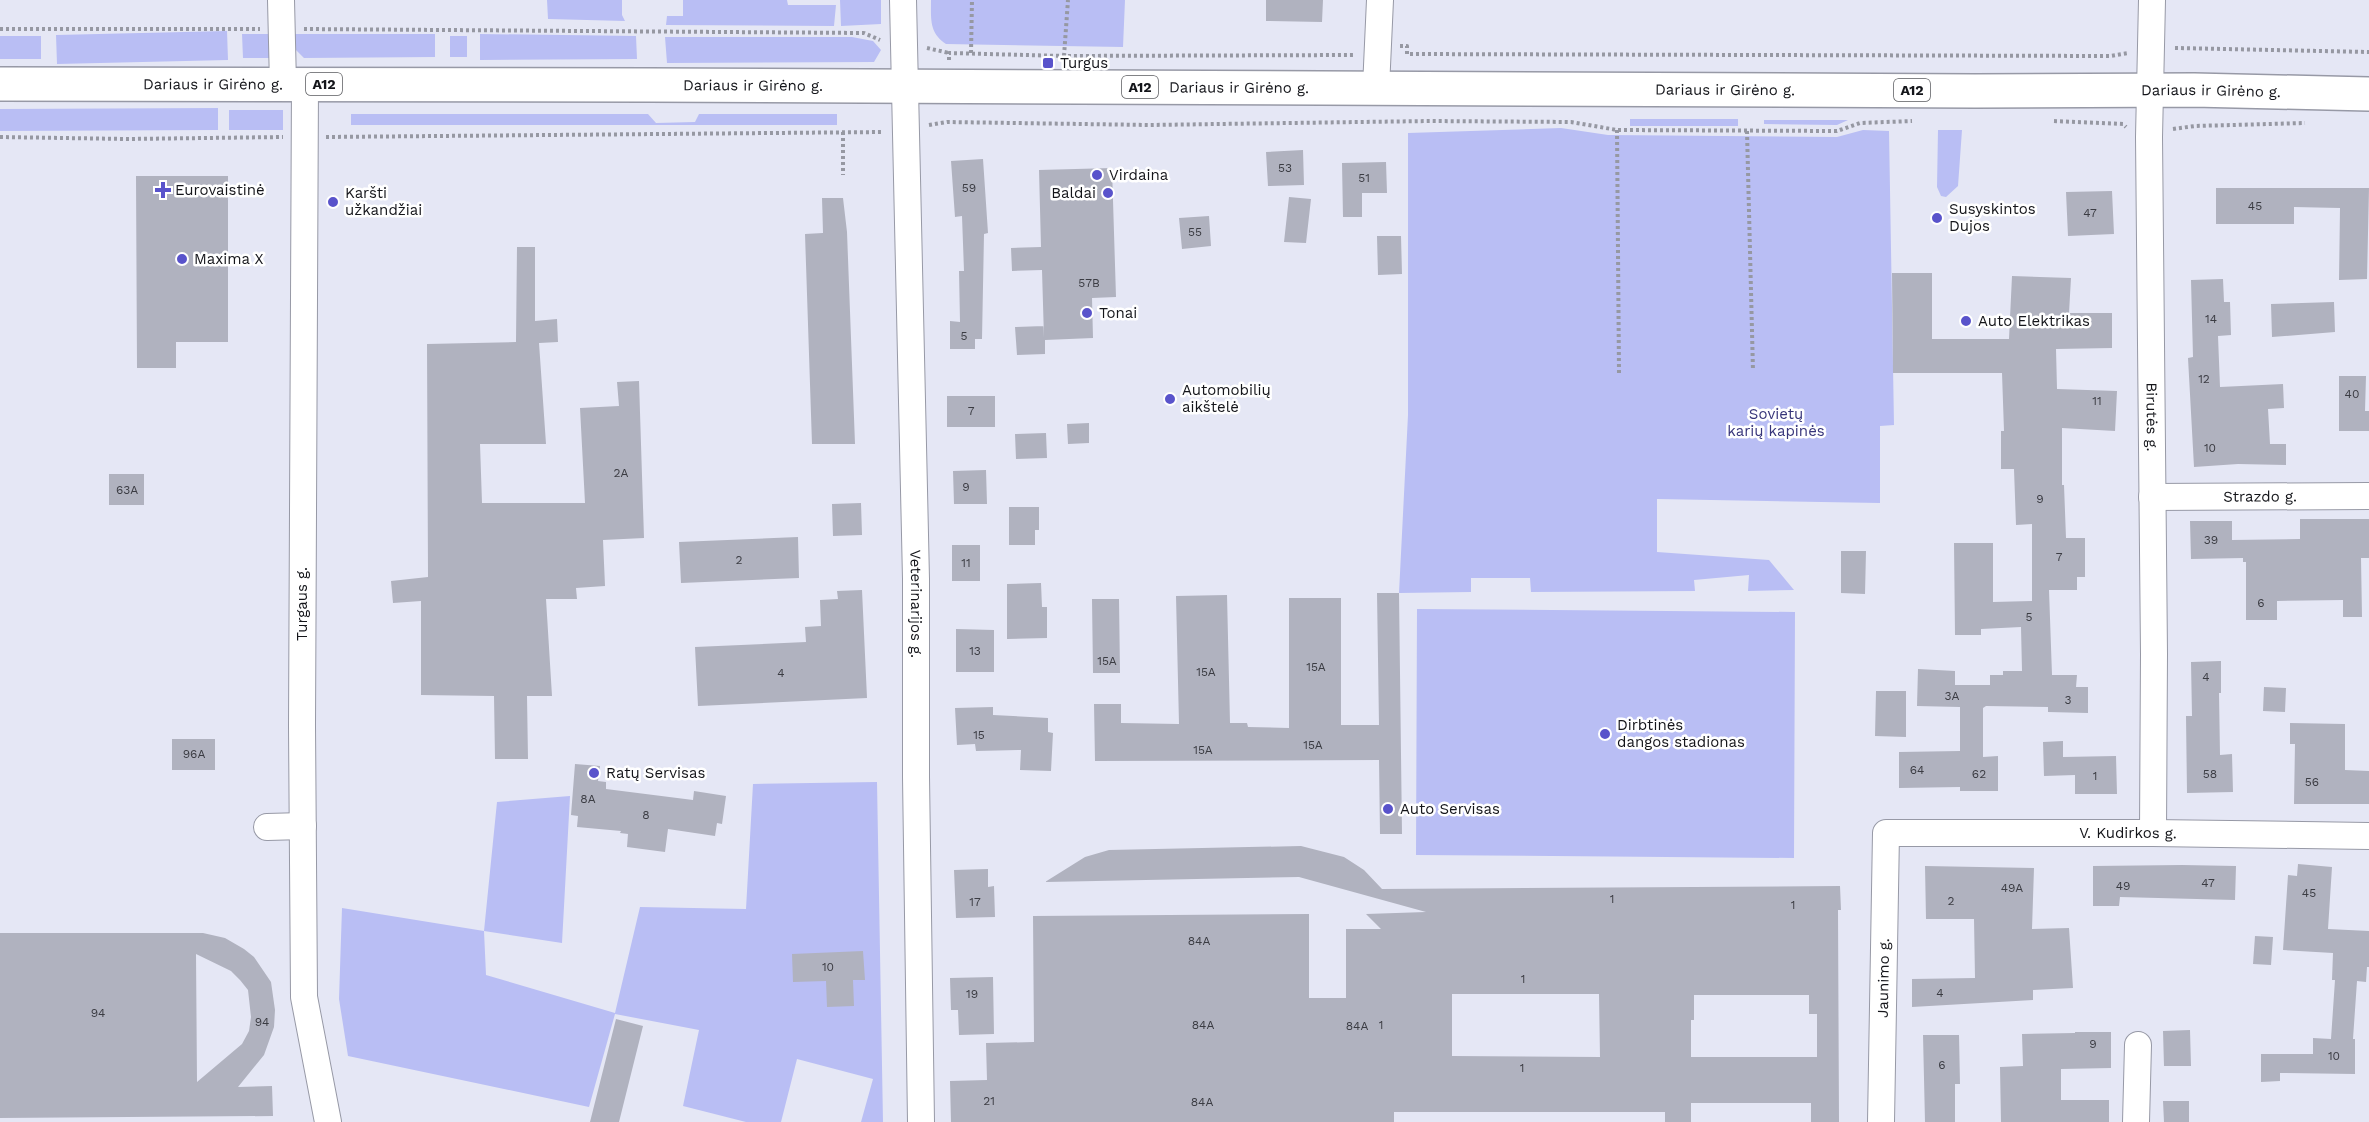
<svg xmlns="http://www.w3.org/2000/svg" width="2369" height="1122" viewBox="0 0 2369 1122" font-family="'Work Sans',sans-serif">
	<rect width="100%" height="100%" fill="#e5e7f5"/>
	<path fill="#b9bef4" d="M547,0H622V15L625,21L548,19Z
		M683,0H787L788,5H836L834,26L666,25L667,16H683Z
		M840,0H881V24L841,26Z
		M931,0H1125L1123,47L946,44C929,33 931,19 931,0Z
		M227,31L228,60L57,64L56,35Z
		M242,34H272V58H243Z
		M294,34H435V57L304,58L294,48Z
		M480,34L636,36L637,59L480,60Z
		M0,36H41V59H0Z
		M450,36H467V57H450Z
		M665,37H852L873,41L881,50L874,62L667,63Z
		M218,108V130L0,131V109Z
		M229,110H283V130H229Z
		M351,114H648L656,123L695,122L699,114H837V125H351Z
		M1630,119H1738V126H1630Z
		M1764,120H1848L1837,125L1764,124Z
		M1561,128L1608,135L1837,137L1863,130L1889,131L1894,425L1880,426V503L1657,499V552L1769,560L1794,590L1748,591L1749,575L1694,580L1695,591L1531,592L1530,578H1471V592L1399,593L1408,415V133Z
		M1938,130H1962L1958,186L1946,197L1941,196L1937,187Z
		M1417,609L1795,612L1794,858L1416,855Z
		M877,782L883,1122H861L873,1079L797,1059L781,1122H746L683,1106L699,1030L615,1014L589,1107L348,1056L339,999L342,908L484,931L497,802L570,796L562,943L484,931L486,975L615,1013L640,907L746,909L753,784Z"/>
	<path fill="#b0b2bf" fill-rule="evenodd" d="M1266,0H1323L1322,22L1266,21Z
		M1303,150L1304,185L1268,186L1266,152Z
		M983,159L988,233L984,234L982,339H975V349H950V321L960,322L959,271H964L962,216L955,217L951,161Z
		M1386,162L1387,193H1362V217H1343L1342,163Z
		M1112,168L1116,297L1092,298L1093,338L1045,340V354L1017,355L1015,327L1044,326V338L1042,270L1012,271L1011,248L1041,247L1039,170Z
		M136,176H228V342H176V368H137Z
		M2216,188H2369L2367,279L2339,280L2340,208L2294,207V224H2216Z
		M2112,191L2114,234L2068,236L2066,192Z
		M1289,197L1311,199L1306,243L1284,242Z
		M822,198H843L847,232L855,444H812L805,234L823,233Z
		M1209,216L1211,246L1182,249L1179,218Z
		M1377,236H1401L1402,274L1378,275Z
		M517,247H535V321L557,319L558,342L539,343L546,444H480L482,503H585L580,408L619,406L617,382L639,381L644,538L603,540L605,586L576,588L577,599H546L552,696H527L528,759H495L494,696L421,695V601L393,603L391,581L428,577L427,344L516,342Z
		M1892,273H1932V339H2009L2012,276L2071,278L2069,313H2112V348L2056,349L2057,389L2117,391L2115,431L2062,428V485H2064L2066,538H2085V577H2077V590H2049L2052,675H2077L2076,687H2088V713L2048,712V707L1986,706L1983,708V757L1998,756V791H1960V787L1899,788V752L1960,751V707L1917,706L1918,669L1955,671V685H1990V675H2003V671H2022L2021,627L1981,629V635H1955L1954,543H1993V602L2032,601V524L2016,525L2014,469H2001V431H2004L2002,373H1893Z
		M2223,279L2224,302H2230L2231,335L2218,336L2220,387L2283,384L2284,408L2268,409L2270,444H2286V465L2238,464L2194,467L2188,358L2193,357L2191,280Z
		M2334,302L2335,332L2272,337L2271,304Z
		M2339,376H2366L2365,411H2369V431H2339Z
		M947,396H995V427H947Z
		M1089,423V443L1068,444L1067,424Z
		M1046,433L1047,458L1016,459L1015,434Z
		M986,470L987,504H954L953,471Z
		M109,474H144V505H109Z
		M861,503L862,535L833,536L832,504Z
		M1009,507H1039V530H1035V545H1009Z
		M2300,519H2369V558H2361L2362,617H2343V600L2277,601V620H2246V562H2243V558L2191,559L2190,521H2232V540L2300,539Z
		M798,537L799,578L681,583L679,542Z
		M952,545H980V581H952Z
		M1841,551H1866L1865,594L1841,593Z
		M1041,583L1042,607H1047V638L1007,639V584Z
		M862,590L867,698L698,706L695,647L806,642L805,627L821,626L820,600L838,599L837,591Z
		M1377,593H1399L1402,834H1380L1379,760L1095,761L1094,704H1121V723L1179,724L1176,596L1227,595L1230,723H1247L1248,727L1289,728V598H1341V725H1379Z
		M1092,599H1119L1120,673H1093Z
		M956,629L994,630V672H956Z
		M2221,661V693H2219L2220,755L2232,754L2233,792L2187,793L2186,716H2192L2191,662Z
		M2264,687L2286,688L2285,712L2263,711Z
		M1876,691H1906V737L1875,736Z
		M993,707V715L1048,718V732L1053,733L1051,771L1020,770L1021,750L976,751L975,744L957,745L955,708Z
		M2290,723L2345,724V770L2369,771V804H2294L2295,744H2290Z
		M172,739H215V770H172Z
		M2063,741V757L2116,756L2117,794H2075V775L2044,776L2043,742Z
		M575,764L600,766L598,781L606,782V789L693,800L694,791L726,796L722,824L717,823L715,836L668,829L665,852L627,847L628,834L620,833L621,831L577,827L578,816L571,815Z
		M1301,846L1344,857L1364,870L1382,889L1840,886L1841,910H1838L1839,1122H1811V1103H1691V1122H1665V1112H1394V1122H951L950,1081L987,1080L986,1043L1034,1042L1033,916L1309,914V998H1346V929H1381L1366,914L1426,912L1299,877L1045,882L1085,857L1109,850ZM1452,994H1599L1600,1057L1452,1056ZM1694,995H1809V1014H1817V1057H1691V1020H1694Z
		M2298,864L2332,867L2328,929L2369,931V967H2367L2366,982L2357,981L2353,1039H2355V1074L2280,1073V1081L2261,1082V1054H2313V1038L2331,1039L2335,980H2332L2333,953L2283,950L2288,875L2297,876Z
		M2182,865L2236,866L2235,900L2120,897L2119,906H2093V866Z
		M1925,866L2034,868L2032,929L2069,928L2073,988L2033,990V1000L1912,1007V979L1975,978L1974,919H1926Z
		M988,869V887L994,886L995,917L956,918L954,870Z
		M0,933H203L225,938L244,949L254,957L271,982L275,1010L274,1027L264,1055L238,1087L272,1086L273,1116L0,1118ZM196,954L231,971L240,980L248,990L251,1017L249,1031L242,1044L197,1082Z
		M2255,936L2273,937L2271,965L2253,964Z
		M863,951L865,980H853L854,1006L827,1007L826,981L793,982L792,954Z
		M993,977L994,1034L959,1035L958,1010H951L950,978Z
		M616,1019L643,1026L619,1122H590Z
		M2190,1030L2191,1066H2164L2163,1031Z
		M2075,1032H2111V1068L2061,1069V1100H2109V1122H2001L2000,1067L2023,1066L2022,1034L2075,1033Z
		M1923,1035H1959L1960,1084H1955V1122H1925Z
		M2163,1101H2189V1122H2164Z"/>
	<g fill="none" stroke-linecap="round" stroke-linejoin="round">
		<g stroke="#9799a6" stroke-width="28">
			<g id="minor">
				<path d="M281,0L283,84"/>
				<path id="s1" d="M903,0L916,579V777L921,1122"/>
				<path id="s2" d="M2152,0L2149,137L2154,654L2153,833"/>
				<path d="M305,84L302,726L304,997L328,1122"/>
				<path d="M1376,88L1380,0"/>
				<path id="s3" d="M2152,497L2369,496"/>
				<path d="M267,827L303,826"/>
				<path id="s4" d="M1881,1122L1886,833H2153L2369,836"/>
				<path d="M2136,1122L2138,1045"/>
			</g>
		</g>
		<g stroke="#9799a6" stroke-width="36">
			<g id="highway">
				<path id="s5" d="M0,84L649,85L1975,91L2194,90L2369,94"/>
			</g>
		</g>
		<path stroke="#9698a2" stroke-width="4" stroke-dasharray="3 3" stroke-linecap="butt" d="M0,29H260
			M304,29L864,33L880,40
			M1400,46H1407V54L2110,56L2129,53
			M927,48L949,53
			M2175,48L2369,52
			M971,53L972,0
			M1064,56L1068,0
			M949,60V53L1064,56L1354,55
			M2054,121L2123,124L2126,127
			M929,125L947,122L1149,125L1430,121L1571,122L1617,130L1837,131L1860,123L1912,121
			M2173,129L2195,126L2305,123
			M1617,130L1619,373
			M1747,131L1753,371
			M843,132V175
			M0,137L127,139L283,137
			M326,137L883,132"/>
		<use href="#minor" stroke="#fff" stroke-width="26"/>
		<use href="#highway" stroke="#fff" stroke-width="33"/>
	</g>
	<g fill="#5953cb" stroke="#fff" stroke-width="2">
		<rect x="1042" y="57" width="12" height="12" rx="3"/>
		<circle cx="1097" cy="175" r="6"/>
		<path d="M160 181h6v6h6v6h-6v6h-6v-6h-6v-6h6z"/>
		<circle cx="1108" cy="193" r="6"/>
		<circle cx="333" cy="202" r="6"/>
		<circle cx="1937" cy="218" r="6"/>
		<circle cx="182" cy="259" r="6"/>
		<circle cx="1087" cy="313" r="6"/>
		<circle cx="1966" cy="321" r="6"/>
		<circle cx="1170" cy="399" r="6"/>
		<circle cx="1605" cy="734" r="6"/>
		<circle cx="594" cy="773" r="6"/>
		<circle cx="1388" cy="809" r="6"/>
	</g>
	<g text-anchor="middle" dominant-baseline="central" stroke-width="5" stroke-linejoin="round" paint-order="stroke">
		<g font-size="12" fill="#3b3c43">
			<text x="1285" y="168">53</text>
			<text x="1364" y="178">51</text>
			<text x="969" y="188">59</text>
			<text x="2255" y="206">45</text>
			<text x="2090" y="213">47</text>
			<text x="1195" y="232">55</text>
			<text x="1089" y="283">57B</text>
			<text x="2211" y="319">14</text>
			<text x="964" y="336">5</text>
			<text x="2204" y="379">12</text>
			<text x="2352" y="394">40</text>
			<text x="2097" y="401">11</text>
			<text x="971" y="411">7</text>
			<text x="2210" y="448">10</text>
			<text x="621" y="473">2A</text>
			<text x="966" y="487">9</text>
			<text x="127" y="490">63A</text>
			<text x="2040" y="499">9</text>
			<text x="2211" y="540">39</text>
			<text x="2059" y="557">7</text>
			<text x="739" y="560">2</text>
			<text x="966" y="563">11</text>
			<text x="2261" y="603">6</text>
			<text x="2029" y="617">5</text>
			<text x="975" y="651">13</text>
			<text x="1107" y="661">15A</text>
			<text x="1316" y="667">15A</text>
			<text x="1206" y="672">15A</text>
			<text x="781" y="673">4</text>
			<text x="2206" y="677">4</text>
			<text x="1952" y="696">3A</text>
			<text x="2068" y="700">3</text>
			<text x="979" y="735">15</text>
			<text x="1313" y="745">15A</text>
			<text x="1203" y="750">15A</text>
			<text x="194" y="754">96A</text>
			<text x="1917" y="770">64</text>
			<text x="1979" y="774">62</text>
			<text x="2210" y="774">58</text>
			<text x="2095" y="776">1</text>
			<text x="2312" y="782">56</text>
			<text x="588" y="799">8A</text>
			<text x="646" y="815">8</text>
			<text x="2208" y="883">47</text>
			<text x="2123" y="886">49</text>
			<text x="2012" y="888">49A</text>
			<text x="2309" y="893">45</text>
			<text x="1612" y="899">1</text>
			<text x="1951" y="901">2</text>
			<text x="975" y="902">17</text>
			<text x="1793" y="905">1</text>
			<text x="1199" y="941">84A</text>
			<text x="828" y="967">10</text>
			<text x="1523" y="979">1</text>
			<text x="1940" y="993">4</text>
			<text x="972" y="994">19</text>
			<text x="98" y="1013">94</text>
			<text x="262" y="1022">94</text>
			<text x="1203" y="1025">84A</text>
			<text x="1381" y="1025">1</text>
			<text x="1357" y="1026">84A</text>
			<text x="2093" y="1044">9</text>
			<text x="2334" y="1056">10</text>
			<text x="1942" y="1065">6</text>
			<text x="1522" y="1068">1</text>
			<text x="989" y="1101">21</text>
			<text x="1202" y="1102">84A</text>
		</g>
		<g fill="#fff" stroke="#5a5b5f" stroke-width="1.5">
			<rect x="306" y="73" width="36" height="22" rx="4.5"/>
			<rect x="1122" y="76" width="36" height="22" rx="4.5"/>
			<rect x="1894" y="79" width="36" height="22" rx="4.5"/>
		</g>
		<g font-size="14" font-weight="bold" fill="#14151a">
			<text x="324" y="84">A12</text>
			<text x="1140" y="87">A12</text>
			<text x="1912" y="90">A12</text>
		</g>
		<g font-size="15" fill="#14151a" stroke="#fff" text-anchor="start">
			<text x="1060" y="63">Turgus</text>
			<text x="1109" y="175">Virdaina</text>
			<text x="175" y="190">Eurovaistinė</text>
			<text x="345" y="193">Karšti<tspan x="345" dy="17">užkandžiai</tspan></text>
			<text x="1096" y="193" text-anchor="end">Baldai</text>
			<text x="1949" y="209">Susyskintos<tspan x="1949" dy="17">Dujos</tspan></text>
			<text x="194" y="259">Maxima X</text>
			<text x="1099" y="313">Tonai</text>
			<text x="1978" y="321">Auto Elektrikas</text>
			<text x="1182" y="390">Automobilių<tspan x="1182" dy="17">aikštelė</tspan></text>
			<text x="1617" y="725">Dirbtinės<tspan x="1617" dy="17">dangos stadionas</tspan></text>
			<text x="606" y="773">Ratų Servisas</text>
			<text x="1400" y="809">Auto Servisas</text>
		</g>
		<g font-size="15" fill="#14151a" stroke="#fff">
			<text stroke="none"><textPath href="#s5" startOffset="213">Dariaus ir Girėno g.</textPath></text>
			<text stroke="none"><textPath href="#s5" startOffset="753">Dariaus ir Girėno g.</textPath></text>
			<text stroke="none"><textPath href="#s5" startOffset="1239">Dariaus ir Girėno g.</textPath></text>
			<text stroke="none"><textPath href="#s5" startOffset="1725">Dariaus ir Girėno g.</textPath></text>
			<text stroke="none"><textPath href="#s5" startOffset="2211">Dariaus ir Girėno g.</textPath></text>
			<text stroke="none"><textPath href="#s2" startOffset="417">Birutės g.</textPath></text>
			<text stroke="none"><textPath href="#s3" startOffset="108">Strazdo g.</textPath></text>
			<text transform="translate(302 604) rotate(-90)">Turgaus g.</text>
			<text stroke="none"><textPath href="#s1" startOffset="604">Veterinarijos g.</textPath></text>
			<text stroke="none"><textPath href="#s4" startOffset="531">V. Kudirkos g.</textPath></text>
			<text stroke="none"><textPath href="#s4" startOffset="144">Jaunimo g.</textPath></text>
		</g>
		<g font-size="15" fill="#37357a" stroke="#fff">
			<text x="1776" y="414">Sovietų<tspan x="1776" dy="17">karių kapinės</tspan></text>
		</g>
	</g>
</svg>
